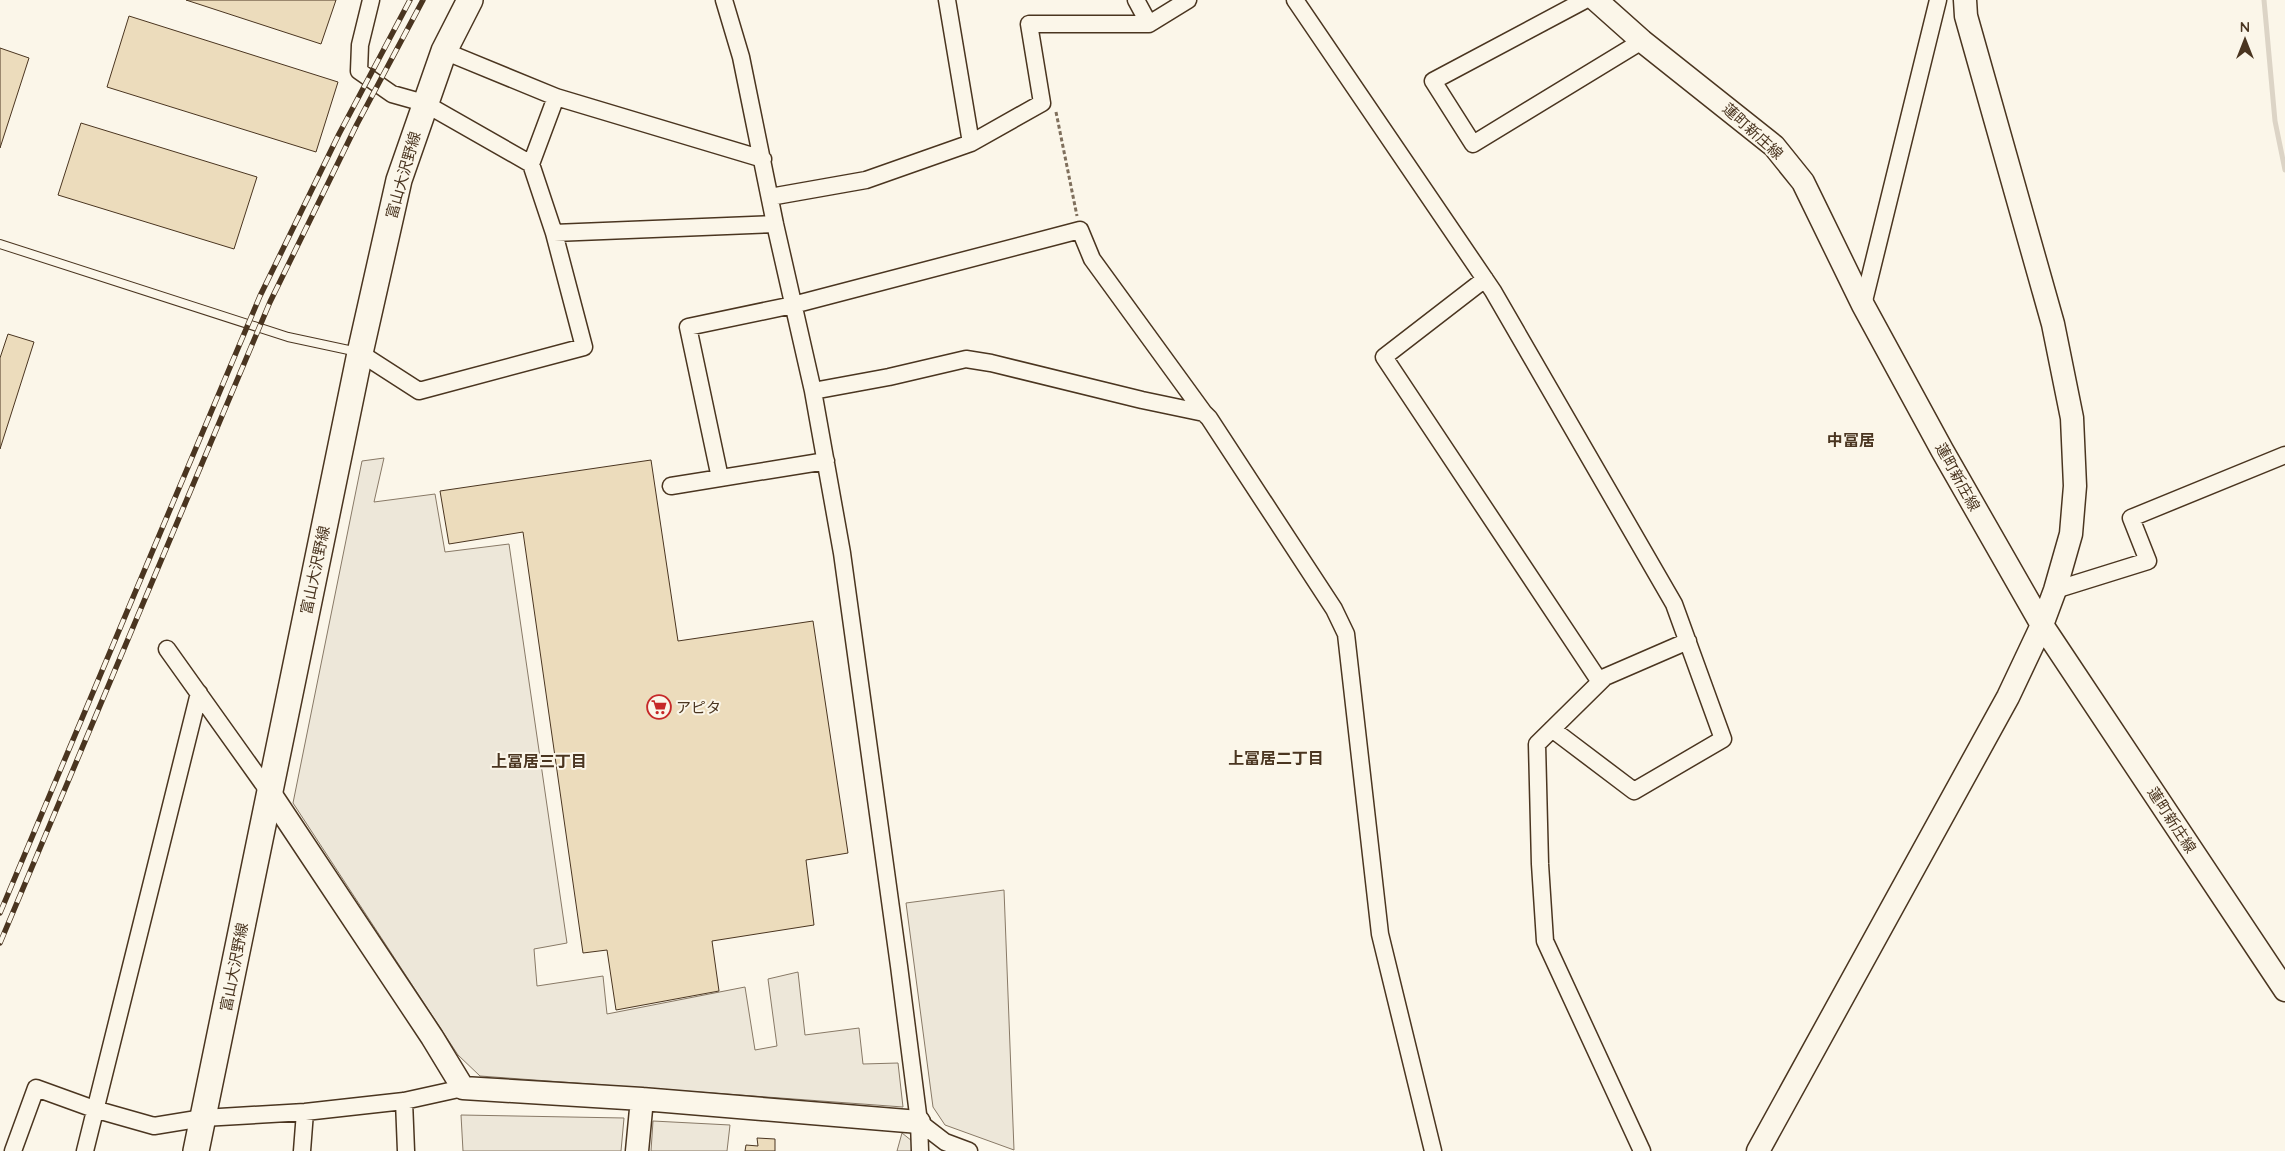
<svg xmlns="http://www.w3.org/2000/svg" width="2285" height="1151" viewBox="0 0 2285 1151" font-family="Quicksand,'Noto Sans JP',sans-serif">
	<rect width="100%" height="100%" fill="#fbf6e9"/>
	<path fill="#ede7d9" stroke="#887966" d="M384,458L374,502L435,494L445,552L509,544L567,943L534,949L537,986L603,976L607,1014L745,987L755,1050L777,1046L768,979L798,972L805,1035L859,1028L863,1064L898,1063L903,1107L480,1076L458,1055L293,803L362,461Z
		M1004,890L1014,1150L945,1125L933,1107L906,903Z
		M461,1115L624,1118L621,1151H463Z
		M653,1121L730,1125L727,1151H651Z
		M902,1133L912,1141L913,1151H897Z"/>
	<g fill="none" stroke-linecap="round" stroke-linejoin="round">
		<path stroke="#dcd4c6" stroke-width="5" d="M2264,0L2275,121L2285,170"/>
	</g>
	<path fill="#ecdcbc" stroke="#4a3520" d="M186,0H336L321,44Z
		M129,16L338,82L316,152L107,87Z
		M0,48L29,58L0,148Z
		M81,123L257,177L234,249L58,195Z
		M8,334L34,342L0,449V358Z
		M651,460L678,641L813,621L848,853L806,860L814,925L712,941L719,991L616,1010L607,950L583,953L523,532L449,544L440,491Z
		M757,1138L775,1139V1151H745L746,1145L758,1146Z"/>
	<g fill="none" stroke-linecap="round" stroke-linejoin="round">
		<g stroke="#4a3520" stroke-width="10">
			<path id="lane" d="M0,244L288,337L358,352"/>
		</g>
		<g stroke="#4a3520" stroke-width="19">
			<path id="street" d="M371,0L360,45L359,71L392,94L424,103L531,164
				M724,0L741,57L775,224L813,391L842,553L899,966L919,1122L920,1151
				M947,0L971,143
				M1136,0L1149,24
				M1295,0L1493,291L1674,604L1723,739L1634,791L1552,729
				M1585,0L1433,81L1473,144L1642,41
				M444,51L556,97L763,159
				M770,197L866,180L971,143L1042,103L1029,24H1149L1188,0
				M554,233L775,224
				M1485,279L1384,357L1600,682
				M1863,305L1938,0
				M360,353L419,391L584,347L554,233L531,164L556,97
				M813,391L889,377L966,359L991,363L1142,400L1204,413L1209,418L1334,609L1346,634L1380,934L1433,1151
				M720,478L688,327L793,305L1080,230L1092,259L1204,413
				M671,486L826,461
				M2055,590L2148,561L2131,518L2285,455
				M167,649L269,792
				M404,1101L406,1151
				M919,1122L945,1142L969,1151
				M13,1151L36,1088L94,1109L154,1126L203,1118L305,1112L404,1101L463,1088
				M85,1151L199,693
				M302,1151L305,1112
				M1642,1151L1545,941L1540,864L1537,744L1605,677L1688,641"/>
		</g>
		<g stroke="#4a3520" stroke-width="25">
			<path id="secondary" d="M1596,0L1642,41L1774,146L1803,182L1863,305L1942,450L2042,625L2285,990
				M269,792L432,1037L463,1088L642,1099L919,1122
				M637,1151L642,1099
				M1758,1151L2008,697L2042,625L2055,590L2071,534L2075,486L2072,418L2053,324L1966,16L1965,0"/>
		</g>
		<g stroke="#4a3520" stroke-width="28">
			<path id="primary" d="M196,1151L360,353L399,180L444,51L470,0"/>
		</g>
		<path stroke="#7f6f5c" stroke-width="3" stroke-dasharray="4 2.5" stroke-linecap="butt" d="M1056,112L1077,216"/>
		<use href="#lane" stroke="#fbf6e9" stroke-width="8"/>
		<use href="#street" stroke="#fbf6e9" stroke-width="16"/>
		<use href="#secondary" stroke="#fbf6e9" stroke-width="22"/>
		<use href="#primary" stroke="#fbf6e9" stroke-width="25"/>
		<g stroke="#4a3520" stroke-width="5.5">
			<path id="rail" d="M0,913L260,296L339,134L410,0
				M0,943L270,302L357,124L423,0"/>
		</g>
		<use href="#rail" stroke="#fbf6e9" stroke-width="4" stroke-dasharray="11" stroke-linecap="butt"/>
	</g>
	<defs>
		<g id="supermarket-ring" transform="scale(1.25)"><circle r="9.5" fill="#fbf6e9" stroke="#c62828" stroke-width="1.5"/><path d="M-6-5.5h2.5l.6 2H6L4.5 2H-2.5L-4.4-4H-6ZM-1.5 3.2a1.3 1.3 0 1 0 .1 0ZM3 3.2a1.3 1.3 0 1 0 .1 0Z" fill="#c62828"/></g>
	</defs>
	<g fill-rule="evenodd">
		<use href="#supermarket-ring" x="659" y="707"/>
	</g>
	<g text-anchor="middle" dominant-baseline="central" stroke-width="4" stroke-linejoin="round" paint-order="stroke">
		<g font-size="15" fill="#4a3520" stroke="#fbf6e9">
			<text transform="translate(1753 131) rotate(42)">蓮町新庄線</text>
			<text transform="translate(403 175) rotate(-74)">富山大沢野線</text>
			<text transform="translate(1958 477) rotate(61)">蓮町新庄線</text>
			<text transform="translate(315 570) rotate(-78)">富山大沢野線</text>
			<text transform="translate(2172 820) rotate(57)">蓮町新庄線</text>
			<text transform="translate(234 967) rotate(-79)">富山大沢野線</text>
		</g>
		<g font-size="15" fill="#4a3520" stroke="#fbf6e9" text-anchor="start">
			<text x="676" y="707">アピタ</text>
		</g>
		<g font-size="16" font-weight="bold" fill="#4a3520" stroke="#fbf6e9">
			<text x="1851" y="440">中冨居</text>
			<text x="1276" y="758">上冨居二丁目</text>
			<text x="539" y="761">上冨居三丁目</text>
		</g>
	</g>
	<g transform="translate(2245 40)" stroke="#fbf6e9" stroke-width="4" paint-order="stroke">
	<path d="M0-4L9 19L0 12L-9 19Z" fill="#4a3520"/>
	<text y="-8" font-size="14" font-weight="bold" text-anchor="middle" fill="#4a3520">N</text>
	</g>
</svg>
